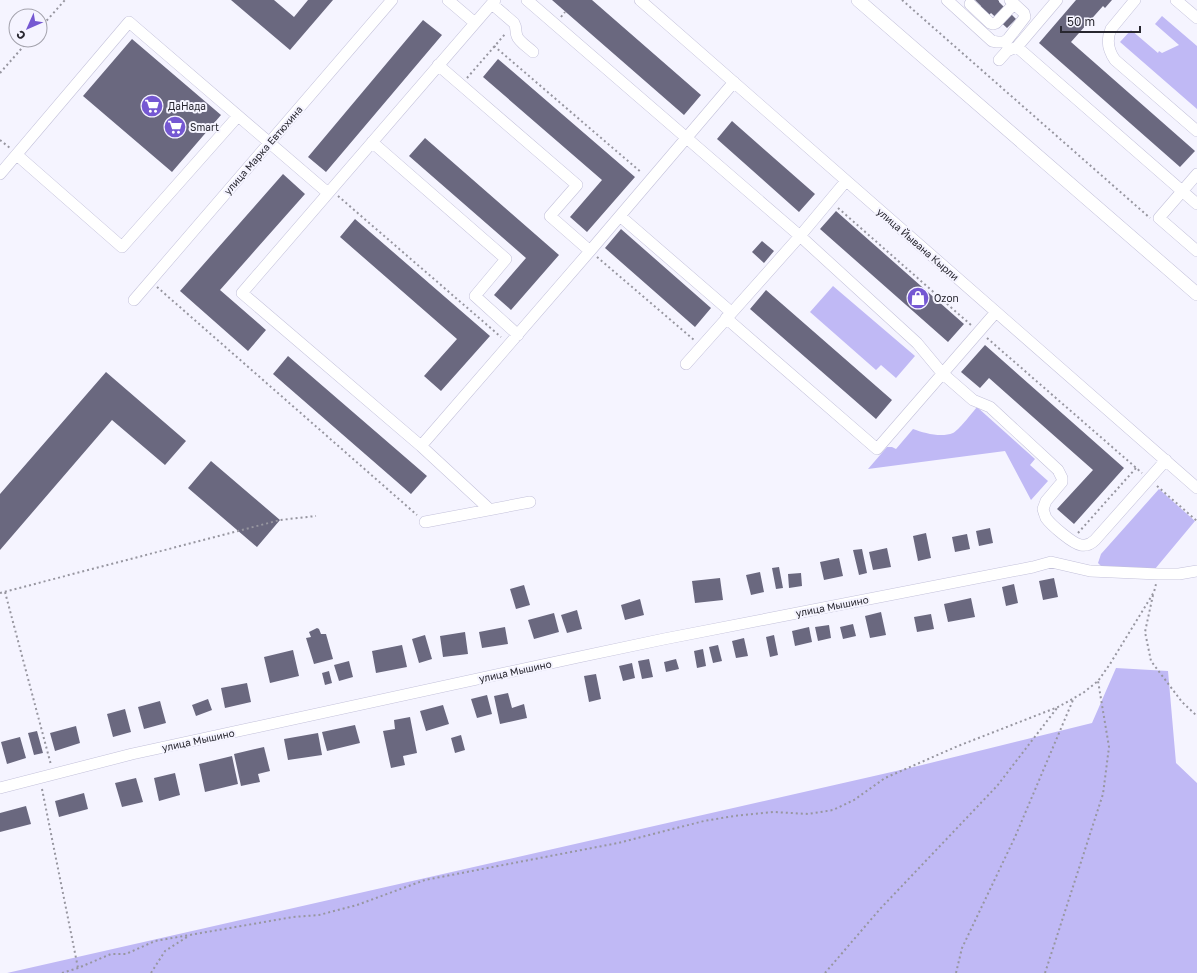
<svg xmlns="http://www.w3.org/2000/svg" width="1197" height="973" viewBox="0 0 1197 973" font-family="'Golos Text',sans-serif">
	<rect width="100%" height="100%" fill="#f5f4ff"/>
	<path fill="#c0b9f5" d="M1162,16L1197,46V109L1120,42L1131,30L1158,53L1159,51L1162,53L1179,45L1155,24Z
		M833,286L915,356L896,378L881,365L876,370L810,312Z
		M977,407L1035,459L1030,465L1048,481L1031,500L1005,451L868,469L887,447H892L896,449L913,429C924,433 941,438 953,433C958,431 972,413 977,407Z
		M1159,489L1195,521L1155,569L1102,567L1098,563L1101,554Z
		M1116,668L1168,671L1176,763L1197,783V973H7L918,766L1092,723Z"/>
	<path fill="#6a687f" d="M231,0H274L294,17L308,0H333L290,50Z
		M552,0H592L701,95L684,115Z
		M975,0H998L999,1V2L1016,19L1007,28L991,13L988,16L980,8L981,6Z
		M1076,0H1112L1105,8L1103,6L1071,42L1195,151L1180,167L1039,43Z
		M423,20L442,35L326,172L308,157Z
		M132,39L221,115L172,172L83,96Z
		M498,59L635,177L587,232L570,217L602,180L483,77Z
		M732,121L815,194L799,212L717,139Z
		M425,138L559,255L511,310L494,295L526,258L409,156Z
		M283,174L305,194L220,290L266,330L248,351L180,291Z
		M836,211L964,324L948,342L820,229Z
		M355,219L490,336L441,391L424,376L457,339L340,237Z
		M621,229L711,308L695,327L605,248Z
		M762,241L774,251L764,263L752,252Z
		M766,290L892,400L876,419L750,309Z
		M985,345L1124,468L1074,524L1057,509L1093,470L989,378L980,388L961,372Z
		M288,356L427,476L411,494L273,374Z
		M106,372L186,441L165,465L112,420L0,550V494Z
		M211,461L280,520L257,547L188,488Z
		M990,528L993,543L979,546L976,531Z
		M926,533L931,558L918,561L913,536Z
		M967,534L970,549L955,552L952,537Z
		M887,548L891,567L873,570L869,552Z
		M862,549L867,573L859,575L853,550Z
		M839,558L843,576L824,580L820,562Z
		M779,567L783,588L776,589L772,568Z
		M760,572L764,592L751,595L746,575Z
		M801,573L802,586L789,588L788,574Z
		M720,578L723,600L695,603L692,581Z
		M1054,578L1058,597L1043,600L1039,581Z
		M1014,584L1018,603L1006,606L1002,587Z
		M524,585L530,605L516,609L510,589Z
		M971,598L975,617L948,622L944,604Z
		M640,599L644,615L625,620L621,605Z
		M577,610L582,629L567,633L561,615Z
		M881,612L886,635L870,638L865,616Z
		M554,613L559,632L534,639L528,620Z
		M931,614L934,629L917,632L914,617Z
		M853,624L856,636L843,639L840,627Z
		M829,625L831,638L818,641L815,627Z
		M505,627L508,644L482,648L479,632Z
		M809,627L812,642L795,646L792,631Z
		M317,628L319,629L321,634H326L333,659L314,664L306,638L311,637L309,632Z
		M465,632L468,654L443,657L440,636Z
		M425,635L432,659L419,663L412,639Z
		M774,635L778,655L770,657L766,637Z
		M744,638L748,656L736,658L732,641Z
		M402,645L407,667L376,673L372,651Z
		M718,645L722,661L713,663L709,647Z
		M703,649L706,666L697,668L694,651Z
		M293,650L299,676L270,683L264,657Z
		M649,659L653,677L642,679L638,661Z
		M676,659L679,669L666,672L664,662Z
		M349,661L353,677L339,681L334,665Z
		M632,663L635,678L623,681L619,666Z
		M329,671L332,683L325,685L322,673Z
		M596,674L601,699L589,702L584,676Z
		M247,683L251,702L225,708L221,688Z
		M508,693L512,708L524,704L527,718L500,724L494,696Z
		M487,695L492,714L477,718L471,699Z
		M208,699L212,710L196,716L192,705Z
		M160,701L166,723L144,729L138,707Z
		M443,705L449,724L426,731L420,711Z
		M125,709L131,732L113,737L107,714Z
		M410,717L417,753L403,756L405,765L391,768L383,731L395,729L394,720Z
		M355,725L360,743L327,751L322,732Z
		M76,726L80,743L55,751L50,733Z
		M37,731L43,753L34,755L28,733Z
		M318,733L322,755L288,760L284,739Z
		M461,735L465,750L455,753L451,738Z
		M20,737L26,758L7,764L1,742Z
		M264,747L270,771L258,774L260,782L241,786L234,754Z
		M232,756L238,784L205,792L199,764Z
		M175,773L180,795L159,801L154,778Z
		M136,778L143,802L122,807L115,783Z
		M84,793L88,809L59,817L55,801Z
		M26,806L31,824L0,832V813Z"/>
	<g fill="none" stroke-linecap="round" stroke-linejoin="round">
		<g stroke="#c3c1da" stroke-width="12">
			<path id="minor" d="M448,0L475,23
				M527,0L800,236L917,343L942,373L973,400L990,407L1058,470L1062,478V482L1046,501L1043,509C1044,513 1045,515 1046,518C1051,525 1073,544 1081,545C1086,546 1091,544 1095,540L1166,460
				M640,0L1197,488
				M947,0L992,41L997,42H1004L1008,39L1025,17L1024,13L1010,0
				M1057,0L1017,47L1197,204
				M1135,0L1111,29C1106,40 1108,50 1115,60L1197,131
				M1176,0L1197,18
				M492,4L514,23C517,28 515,31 517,36C519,42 528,47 533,52
				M970,4L990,23L993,24L996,23L1014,4
				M999,60L1007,51L1017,47
				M438,65L577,185L550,216L590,251L734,82
				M372,142L506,259L475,296L518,335
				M17,155L122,247L238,116
				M0,174L129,22L328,193
				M1197,174L1159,218L1197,251
				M620,216L731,312
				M134,300L392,0
				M726,318L877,449L996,312
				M686,364L800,236L846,181
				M421,446L590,251
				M487,507L421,446L242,293L495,0
				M425,522L530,502
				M0,788L132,754L579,657L664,639L1033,567L1051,562L1090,571L1158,574H1179L1197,571"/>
		</g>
		<g stroke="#c3c1da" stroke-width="14">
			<path id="major" d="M858,0L1197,294"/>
		</g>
		<path stroke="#9796a0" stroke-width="2" stroke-dasharray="2 3" stroke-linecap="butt" d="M902,0L1150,218
			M561,17L565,12
			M40,28L65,0
			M494,46L642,173
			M0,73L29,40
			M467,78L506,33
			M0,140L10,148
			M338,196L501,337
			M838,208L971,325
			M597,257L694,340
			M157,287L417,515
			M987,338L1142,473
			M1157,486L1197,521
			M1078,533L1136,468
			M5,592L51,765
			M0,593L280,520L316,516
			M1153,595L1145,632L1151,661L1182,702L1197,716
			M42,789L78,968
			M62,973L78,968L111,954H126L155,941L293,917L319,915L357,905L425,880L618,843L704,821L734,816L774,812L808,814L833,810L854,800L885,778L958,746L1058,707L1083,693L1098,681L1110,664L1154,592L1156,584
			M151,973L165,951L187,937
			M825,973L880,909L997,786L1057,708
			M956,973L962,948L1015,837L1073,700
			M1045,973L1103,794L1109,747L1098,681"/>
		<use href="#minor" stroke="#fff" stroke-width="11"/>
		<use href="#major" stroke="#fff" stroke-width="13"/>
	</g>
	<defs>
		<g id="supermarket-disc" transform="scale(1.15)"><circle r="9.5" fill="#7558d2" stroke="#f5f4ff"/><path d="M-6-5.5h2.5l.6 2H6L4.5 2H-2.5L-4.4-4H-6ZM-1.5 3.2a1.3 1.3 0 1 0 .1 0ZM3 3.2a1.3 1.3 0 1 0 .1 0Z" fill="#fff"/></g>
		<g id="shop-disc" transform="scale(1.15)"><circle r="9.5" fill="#7558d2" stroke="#f5f4ff"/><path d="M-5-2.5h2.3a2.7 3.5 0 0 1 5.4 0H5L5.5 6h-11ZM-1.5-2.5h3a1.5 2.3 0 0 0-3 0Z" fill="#fff"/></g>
	</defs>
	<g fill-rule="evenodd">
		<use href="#supermarket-disc" x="152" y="106"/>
		<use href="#supermarket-disc" x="175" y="127"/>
		<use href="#shop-disc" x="918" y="298"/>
	</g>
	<g text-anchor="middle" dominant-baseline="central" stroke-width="4" stroke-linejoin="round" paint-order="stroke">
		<g font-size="10" fill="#282730" stroke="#f5f4ff" text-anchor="start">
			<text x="168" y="106">ДаНада</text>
			<text x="190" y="127">Smart</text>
			<text x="934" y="298">Ozon</text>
		</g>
		<g font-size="10" fill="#282730" stroke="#f5f4ff">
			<text transform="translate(263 150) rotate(-49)">улица Марка Евтюхина</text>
			<text transform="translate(918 244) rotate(41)">улица Йывана Кырли</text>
			<text transform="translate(832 606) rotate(-11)">улица Мышино</text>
			<text transform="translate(515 671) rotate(-12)">улица Мышино</text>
			<text transform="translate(198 740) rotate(-12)">улица Мышино</text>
		</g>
	</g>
	<g transform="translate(28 28) rotate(225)"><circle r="19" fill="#f5f4ff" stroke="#a3a2ac"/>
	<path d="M0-3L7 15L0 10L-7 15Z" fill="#7558d2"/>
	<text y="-6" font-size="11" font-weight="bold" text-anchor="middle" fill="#282730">С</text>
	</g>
	<path d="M1061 26v6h79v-6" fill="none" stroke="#282730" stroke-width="2"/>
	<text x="1067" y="26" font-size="12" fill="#282730" stroke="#f5f4ff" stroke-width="3" paint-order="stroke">50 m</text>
</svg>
